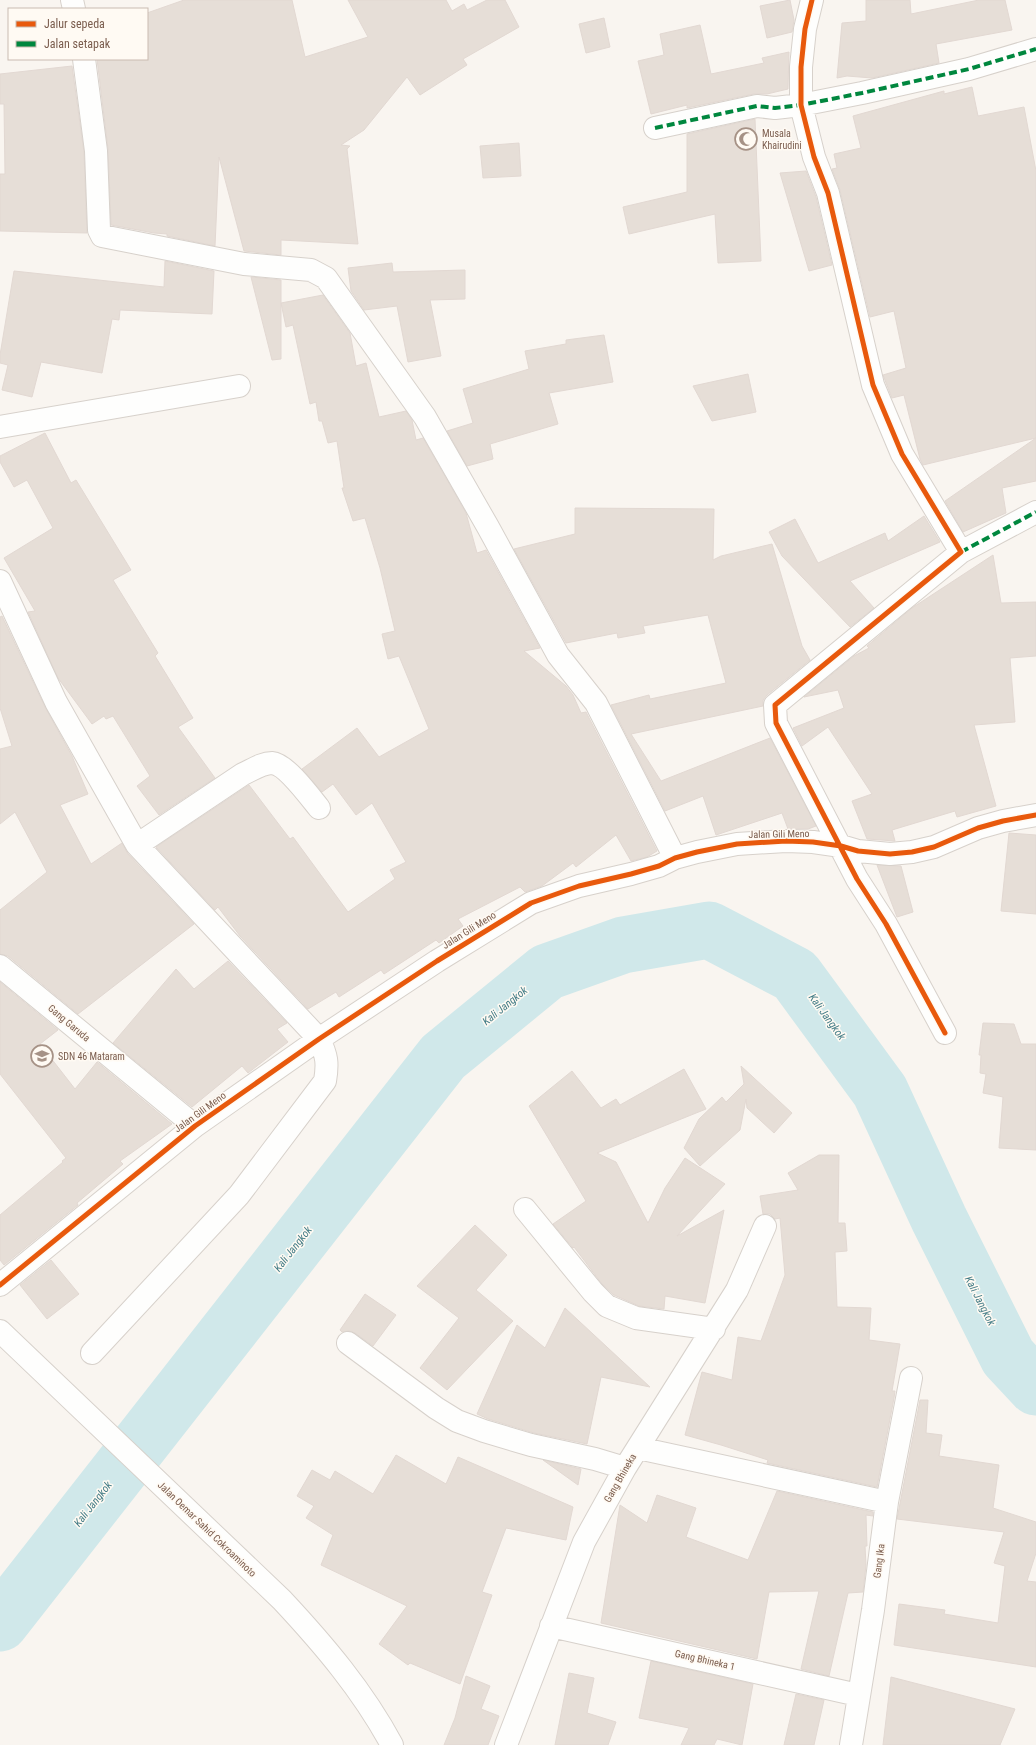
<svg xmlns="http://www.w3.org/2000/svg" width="1036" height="1745" viewBox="0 0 1036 1745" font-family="'Roboto Condensed',sans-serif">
	<rect width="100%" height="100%" fill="#f9f5f0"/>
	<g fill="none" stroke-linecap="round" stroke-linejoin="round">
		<path stroke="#d0e8ea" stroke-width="57" d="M0,1623L443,1057L547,972L623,945L709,930L795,975L880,1091L939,1219L1008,1357L1036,1387"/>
	</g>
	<path fill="#e6ded7" stroke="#e2d8d2" d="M184,0H292L305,57L368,37L348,0H446L452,11L464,4L467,10L487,0H505L519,27L463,59L467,65L420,95L407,77L364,130L341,145L350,146L347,149L358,244L281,240V255L244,251L219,157L215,246L167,236V234L154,233L111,225L108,149L97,59H147V13Z
		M790,0L794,20L792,32L767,38L760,6Z
		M866,0H910L911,14L979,0H1005L1012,30L936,44L939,63L872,78L847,76L837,78L842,23L866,21Z
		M604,18L610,47L586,53L579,24Z
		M700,25L711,74L764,63L762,58L789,52L788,89L767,94H754L687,108V105L651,114L638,61L664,55L660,34Z
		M72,66L84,152L87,233L0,231V174H5L4,104H0V74Z
		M972,87L978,116L1024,107L1036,171V438L923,465L920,459L904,395L892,398L883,375L906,368L894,311L870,317L840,190L832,169L837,168L834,154L861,148L853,116L944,91V94Z
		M755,119L761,261L718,263L715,214L629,234L623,207L687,192V134Z
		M519,143L521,176L483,178L480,146Z
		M806,171L816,197L832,265L809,271L780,173Z
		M165,261L214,271L212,314L120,310L119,320L112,319L102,373L41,362L32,397L2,390L8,365L0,363V355L14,271L164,287Z
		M392,263L393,272L465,270V299L430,300L441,356L408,362L397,306L364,310L351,291L348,268Z
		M251,277L281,280V303L323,295L350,333L356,366L366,363L379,417L406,411L412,420L416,440L423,438L466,513L477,553L486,550L540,648L524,651L566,686L573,695L581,713L586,712L657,851L647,857L631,861L616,835L576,867L573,863L542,886L525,892L520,887L458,919L463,926L439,943L436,940L384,974L381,970L339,997L336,992L308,1009L240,936L218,907L215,910L156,847L249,785L290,839L293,837L348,912L395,879L390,870L406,862L372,803L356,815L333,784L322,792L302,769L357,728L379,757L429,729L399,656L388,659L382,634L395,631L380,568L365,518L353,521L342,488H344L337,441L328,443L322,421H319L316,402L310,404L293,325L286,327L281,303V359L272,360Z
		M604,335L613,382L549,393L558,424L490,444L493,459L467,466L447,431L473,423L463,389L529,369L525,351L566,344V340Z
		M748,374L756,412L712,421L693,386Z
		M45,433L71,483L76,480L131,570L113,580L158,653L155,656L193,718L178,727L215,778L159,815L137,786L150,776L113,716L106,719L104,716L92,724L58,678L28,612L35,611L4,558L53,528L27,480L14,487L0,462V456Z
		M1036,438V481L1002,488L1006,513L963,532L945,501Z
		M575,508L714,509L713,560L721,556L772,544L802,646L810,660L767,695L763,700V706L631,734L661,781L770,738L816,826L808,829H788L782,813L716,835L703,796L665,811L611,705L649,695L650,699L726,683L708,615L643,626L645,633L618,638L617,633L566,643L514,549L575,534Z
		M924,516L940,542L850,581L874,608L850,627L782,556L769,532L795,519L818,563L885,533L888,541Z
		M993,555L1001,603L1036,602V656L1010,658L1015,722L974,725L996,806L957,817L955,811L892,830L895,841L867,839L852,801L872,794L828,727L802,746L793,728L844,708L838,690L804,697L854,656L869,648L867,646L912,608Z
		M2,616L45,707L72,756L88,794L60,805L91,864L122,843L128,854L194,924L78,1014L8,956L0,954V910L47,872L15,812L0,824V749L12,746L0,708V617Z
		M1009,833L1036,835V914L1001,911Z
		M877,865L901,866L913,912L897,917Z
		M228,961L287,1023L277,1029L288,1042L248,1073L242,1066L192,1107L113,1043L176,969L194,989Z
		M0,982L58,1030L40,1044L75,1089L97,1062L172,1124L120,1161L123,1164L77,1203L78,1205L4,1265L0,1260V1215L63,1162L62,1161L66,1158L0,1074Z
		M983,1023L1014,1024L1021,1044H1036V1150L999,1148L1003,1097L983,1093L986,1074L980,1073L981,1055H979Z
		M741,1066L792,1113L774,1133L747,1108L746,1099L740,1130L700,1166L684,1148L699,1119L722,1097L726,1102L744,1084Z
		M684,1069L706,1109L597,1153L616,1162L648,1223L665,1188L685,1158L725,1184L677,1236L724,1210L705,1303L665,1296L664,1309L639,1306L614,1295L602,1284L574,1247L573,1248L553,1224L586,1201L529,1106L572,1071L601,1108L616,1099L620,1105Z
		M819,1155H839L838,1223H845L847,1251L835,1252L837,1307L871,1308L869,1340L900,1344L892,1391H895L894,1398L877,1487L767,1463L768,1460L721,1445L685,1435L702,1372L732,1380L738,1337L761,1341L785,1275L780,1218L775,1219L770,1214H763L760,1196L798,1190L788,1173Z
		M475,1225L507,1255L476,1290L513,1321L447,1390L420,1368L459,1318L417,1286Z
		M51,1260L79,1294L47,1319L20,1285Z
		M365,1294L396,1315L373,1346L355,1333L349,1331L342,1332L340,1330Z
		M565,1308L650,1387L601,1377L587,1444L534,1433L488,1419L477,1414L517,1325L545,1348Z
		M920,1400H928L926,1433L942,1435L939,1456L999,1465L993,1508L1036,1522V1553L1027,1581L1036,1582V1667L894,1645L899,1604L945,1610L944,1614L998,1623L1005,1566L994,1563L1004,1532L897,1519Z
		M396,1455L446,1484L458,1457L573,1507L566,1540L506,1528L482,1592L492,1595L460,1684L410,1663L408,1665L379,1644L407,1606L321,1565L333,1535L306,1518L314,1506L297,1496L312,1470L330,1480L335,1471L373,1494Z
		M543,1460L581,1469L578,1485Z
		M777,1491L873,1512V1516L866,1515L867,1546H865L866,1565L863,1592L848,1593L829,1676L801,1669L819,1591L769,1592L757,1659L601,1623L620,1505L647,1523L657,1495L696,1508L686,1537L748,1560Z
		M651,1661L753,1684L742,1745L717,1739L714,1745H681L689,1728L639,1718Z
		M569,1673L594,1678L587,1713L616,1722L608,1745H555Z
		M466,1676L490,1686L481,1709L499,1716L488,1745H444L455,1718Z
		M891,1677L1015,1709L1000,1745H883Z
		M796,1694L824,1700L814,1745H784Z"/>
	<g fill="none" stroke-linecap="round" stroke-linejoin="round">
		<g stroke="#d7d1cb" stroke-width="24">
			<path id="minor" d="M72,0L74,9
				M812,0L805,29L801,67V105L814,157L828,193L873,385L902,454L961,552L775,705L776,723L857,879L886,924L945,1033
				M84,59L96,151L99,230L102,236L244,264L311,270L326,278L425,417L488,527L558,655L596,703L675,858
				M655,128L757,106L775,108L801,105L862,93L969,69L1036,49
				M0,427L239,386
				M961,552L1036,512
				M0,581L56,702L137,845L319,1039C327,1056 328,1063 325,1081L239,1195L92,1353
				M137,845L243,774C252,770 262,763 272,763C286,764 310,797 319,808
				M0,966L195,1126
				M525,1209L593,1292L607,1306L636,1318L714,1329
				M0,1285L195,1126L319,1039L437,961L531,903L579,886L631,874L659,866L675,858L697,852L737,844L786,841L813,842L841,846L858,851L890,854L912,852L934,847L978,828L1003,821L1036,815
				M348,1343L436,1408L457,1421L484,1431L531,1445L595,1459L625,1468
				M638,1448L887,1502
				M551,1626L858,1695
				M506,1745L584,1542L625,1468L737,1290L765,1226
				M851,1745L873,1610L887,1502L911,1378"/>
		</g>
		<g stroke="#d7d1cb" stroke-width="24">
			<path id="tertiary" d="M0,1331L282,1600C324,1645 363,1691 392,1745"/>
		</g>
		<use href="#minor" stroke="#fefefd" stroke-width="22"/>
		<use href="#tertiary" stroke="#fefefd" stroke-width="22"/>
		<path stroke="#00873e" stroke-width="4" stroke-dasharray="8 4" stroke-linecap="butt" d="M655,128L757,106L775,108L801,105L862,93L969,69L1036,49
			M961,552L1036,512"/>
		<g stroke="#fffaf3" stroke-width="8">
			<path id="cycleway" d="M812,0L805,29L801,67V105L814,157L828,193L873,385L902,454L961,552L775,705L776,723L857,879L886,924L945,1033
				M0,1285L195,1126L319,1039L437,961L531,903L579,886L631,874L659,866L675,858L697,852L737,844L786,841L813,842L841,846L858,851L890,854L912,852L934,847L978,828L1003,821L1036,815"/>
		</g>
		<use href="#cycleway" stroke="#e8590c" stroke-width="5"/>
	</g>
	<defs>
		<g id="mosque-ring" transform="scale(1.15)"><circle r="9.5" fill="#fffaf3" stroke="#a69286" stroke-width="1.5"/><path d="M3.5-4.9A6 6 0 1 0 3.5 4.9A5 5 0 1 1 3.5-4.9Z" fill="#a69286"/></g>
		<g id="school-ring" transform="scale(1.15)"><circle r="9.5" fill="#fffaf3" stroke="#a69286" stroke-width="1.5"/><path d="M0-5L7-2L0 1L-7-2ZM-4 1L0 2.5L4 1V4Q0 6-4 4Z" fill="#a69286"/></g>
	</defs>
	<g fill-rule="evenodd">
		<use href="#mosque-ring" x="746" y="139"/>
		<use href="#school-ring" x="42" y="1056"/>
	</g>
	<g text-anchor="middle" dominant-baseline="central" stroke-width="3" stroke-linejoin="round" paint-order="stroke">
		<g font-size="10" fill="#7a5c4d" stroke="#fffaf3" text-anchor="start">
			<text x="762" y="133">Musala<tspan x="762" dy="12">Khairudini</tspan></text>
			<text x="58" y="1056">SDN 46 Mataram</text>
		</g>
		<g font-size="10" fill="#7a5c4d" stroke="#fffaf3">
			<text transform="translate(779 834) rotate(-1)">Jalan Gili Meno</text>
			<text transform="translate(469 930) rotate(-32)">Jalan Gili Meno</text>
			<text transform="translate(69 1023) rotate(40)">Gang Garuda</text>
			<text transform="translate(200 1112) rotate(-36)">Jalan Gili Meno</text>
			<text transform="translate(620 1478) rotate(-60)">Gang Bhineka</text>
			<text transform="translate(207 1529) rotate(44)">Jalan Oemar Sahid Cokroaminoto</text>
			<text transform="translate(879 1561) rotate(-83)">Gang Ika</text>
			<text transform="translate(705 1660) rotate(13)">Gang Bhineka 1</text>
		</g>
		<g font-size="11" font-style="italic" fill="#437c86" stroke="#fffaf3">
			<text transform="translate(505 1006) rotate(-39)">Kali Jangkok</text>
			<text transform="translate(827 1017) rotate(54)">Kali Jangkok</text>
			<text transform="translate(293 1249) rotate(-52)">Kali Jangkok</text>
			<text transform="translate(980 1301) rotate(63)">Kali Jangkok</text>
			<text transform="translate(93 1504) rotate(-52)">Kali Jangkok</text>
		</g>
	</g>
	<rect x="8" y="8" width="140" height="52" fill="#fffaf3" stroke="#cabbb1"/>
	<rect x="16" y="21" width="20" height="6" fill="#e8590c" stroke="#cabbb1"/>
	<text x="44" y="28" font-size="12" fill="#7a5c4d">Jalur sepeda</text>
	<rect x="16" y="41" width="20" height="6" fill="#00873e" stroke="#cabbb1"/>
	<text x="44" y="48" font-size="12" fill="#7a5c4d">Jalan setapak</text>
</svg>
